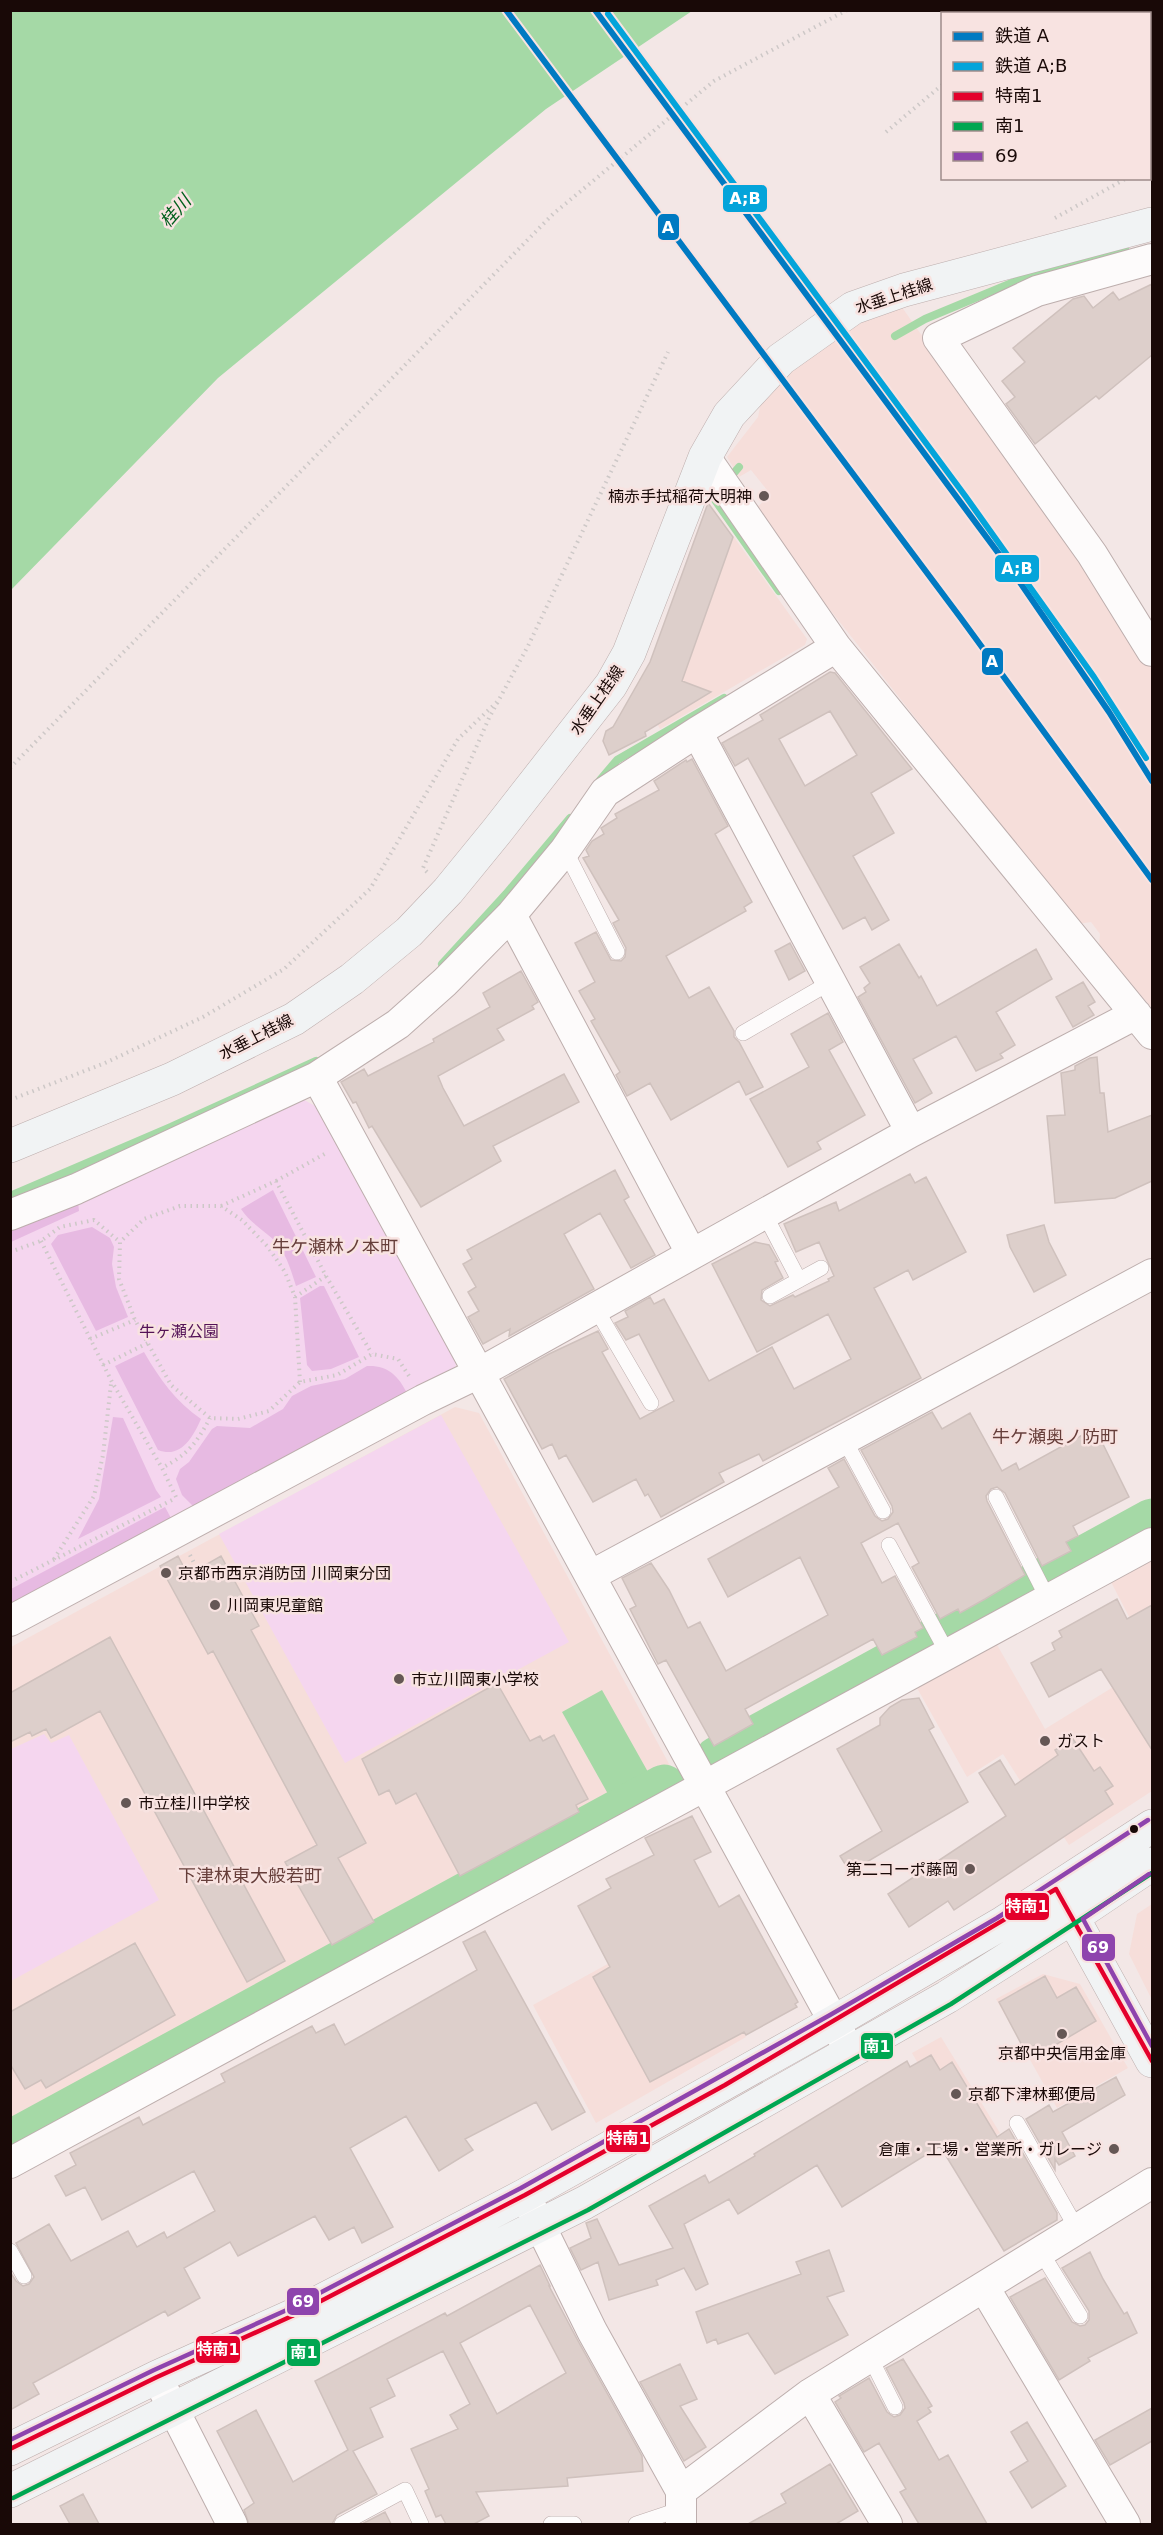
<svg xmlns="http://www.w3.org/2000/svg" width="1163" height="2535" viewBox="0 0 1163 2535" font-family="'DejaVu Sans','Noto Sans JP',sans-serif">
	<rect width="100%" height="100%" fill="#f3e7e6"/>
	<path fill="#f6deda" d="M899,303L1097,584L1152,670V1008L1099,947L1100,934L1091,922L1078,924L820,597L756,508L771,495L751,470L739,477L727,457L758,417L762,397L856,318Z
		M708,501L807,639L805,645L660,729L637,688L647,671Z
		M455,1407L479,1413L674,1773L327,1960L11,2135V1647Z
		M1152,1557V1791L1069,1845L1046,1810L1021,1782L1003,1754L967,1777L917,1688L996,1643L1045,1729L1110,1689L1151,1659L1110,1580Z
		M1152,1904V2000L1129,1954L1137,1914Z
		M684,1922L746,2037L596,2123L533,2005Z
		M1043,1974L1080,1984L1128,2068L1057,2108L996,1999Z
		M941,2037L1000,2133L969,2152L912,2053Z"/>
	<path fill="#f5d6ef" d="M299,1097L315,1106L457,1357L454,1374L11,1610V1220Z
		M441,1415L569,1642L345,1763L219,1534Z
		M44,1734L51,1743L69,1735L159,1900L11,1981V1749Z"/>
	<path fill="#e7bae2" d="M273,1190L316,1277L296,1286C291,1271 287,1255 276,1242C264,1230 250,1223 241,1209Z
		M78,1202L79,1211L11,1242V1224Z
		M92,1227L110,1238L114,1247L112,1264L116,1287L128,1317L96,1331L51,1244L58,1235Z
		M320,1286H324L359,1357L331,1369L312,1371L307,1365L300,1298Z
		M144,1352C159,1378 176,1402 201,1419C193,1437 181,1459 158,1450L115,1366Z
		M367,1366C387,1365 398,1375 407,1393L194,1507L182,1495L176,1479L180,1469L189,1462L212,1429L217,1426L250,1428L283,1409L292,1396L311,1386L345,1379Z
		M113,1417L123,1418L156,1490L161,1497L78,1539L99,1499Z
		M165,1507L172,1520L11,1607V1589Z"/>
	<path fill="#a5d9a6" d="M11,10H692V11L546,109L218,378L11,590Z
		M602,1690L648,1772L608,1794L562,1712Z"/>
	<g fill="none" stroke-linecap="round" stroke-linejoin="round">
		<path stroke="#a5d9a6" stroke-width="8" d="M895,336L925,319L1033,274L1126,251
			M728,480L739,467
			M720,492L715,500L779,591
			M600,780L617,760L724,698
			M442,964L506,894L570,818
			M10,1196L171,1127L316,1061"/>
		<path stroke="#a5d9a6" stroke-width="45" d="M717,1759L1152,1521
			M10,2143L664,1787"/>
	</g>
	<path fill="#ddcfcb" stroke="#cfc1bd" stroke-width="1.5" fill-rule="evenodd" d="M1152,284V355L1099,399L1096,396L1035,444L1006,404L1015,397L1002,381L1025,362L1013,348L1073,299L1084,296L1093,308L1113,292L1119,300Z
		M708,503L733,537L682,681L711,692L645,732L646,736L609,755L603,741L606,731L613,727L650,662Z
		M830,672L835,673L912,769L871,793L894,833L853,856L889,920L872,930L865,917L843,929L748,758L735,766L722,743L763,720L760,715ZM830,711L857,755L805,786L779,739Z
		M692,759L728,826L715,834L752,902L744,907L746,911L666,956L689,998L709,987L734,1031V1037L739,1042L763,1087L746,1095L739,1081L671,1120L650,1083L627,1096L616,1075L620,1072L591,1021L595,1019L579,991L595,982L575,943L596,932L611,960L621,961L625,957L626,948L613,923L619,920L583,858L589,856L586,850L592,841L604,834L601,828L617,818L615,814L659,790L654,781L686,760L687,762Z
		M790,943L805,971L789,980L775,951Z
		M899,944L919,978L921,976L937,1006L1036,949L1052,979L996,1012L1015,1045L1000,1054L1003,1058L976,1071L956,1036L913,1059L932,1093L915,1103L858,997L866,992L864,988L870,983L860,967Z
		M521,971L538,1002L532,1006L534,1009L497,1029L504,1040L438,1076L443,1088L464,1126L564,1074L579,1102L493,1146L501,1161L421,1207L372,1126L369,1128L356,1102L353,1103L341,1082L364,1069L368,1076L434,1042L433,1039L490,1007L483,993Z
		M1083,982L1095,1002L1088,1006L1094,1015L1073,1027L1056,997Z
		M828,1013L843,1042L829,1050L865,1115L817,1142L821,1149L788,1167L750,1099L809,1067L791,1034Z
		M1097,1057L1100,1093H1104L1108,1132L1152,1115V1181L1115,1198L1055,1203L1047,1116L1065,1115L1061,1073L1075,1070V1066L1090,1058Z
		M615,1170L629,1197L624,1200L655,1255L631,1268L600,1213L564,1234L594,1289L509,1336L510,1329L483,1344L468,1317L479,1311L468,1292L476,1287L463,1264L472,1259L467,1250Z
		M910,1174L915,1183L926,1177L966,1252L913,1280L908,1270L874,1288L921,1378L763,1461L759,1454L719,1473L724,1482L661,1517L648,1494L645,1496L636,1479L593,1502L566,1455L559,1459L552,1444L542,1449L504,1379L549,1354L598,1331L608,1349L602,1352L640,1419L674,1401L639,1334L626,1340L615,1323L628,1317L625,1311L650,1297L654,1304L664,1299L709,1381L772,1347L794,1389L851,1359L828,1314L757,1352L712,1264L755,1242L769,1245L778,1261L775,1262L783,1278L762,1290L761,1300L770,1306L793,1295L795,1297L829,1281L828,1279L834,1276L819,1242L796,1252L784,1224L836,1202L839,1211Z
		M1044,1225L1049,1242L1066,1275L1034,1292L1010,1247L1007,1235Z
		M932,1412L942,1429L970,1413L1002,1471L1016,1463L1019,1470L1095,1428L1129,1497L1073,1526L1078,1536L1066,1542L1071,1551L1042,1566L1005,1493L997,1487L991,1489L986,1496L987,1501L1025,1575L985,1599L960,1613L958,1609L940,1619L912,1567L919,1563L898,1523L861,1543L882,1583L895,1576L923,1628L915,1632L917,1637L882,1655L873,1639L745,1709L753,1724L714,1746L666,1660L658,1664L630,1609L636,1606L622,1578L651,1563L669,1590L688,1628L700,1622L726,1671L828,1615L800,1557L728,1597L708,1559L839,1487L828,1468L844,1459L875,1516L882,1521L888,1519L893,1512L892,1506L861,1450Z
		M178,1556L188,1575L221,1556L259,1626L251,1630L366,1843L338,1858L374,1922L332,1945L285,1862L317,1845L213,1651L208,1654L160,1566Z
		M1117,1599L1127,1619L1152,1605V1750L1101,1669L1049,1697L1031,1663L1055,1650L1052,1643L1062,1637L1059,1631Z
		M110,1637L285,1961L247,1982L100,1711L51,1738L46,1729L32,1736L30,1732L10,1742V1693Z
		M497,1683L530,1741L540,1736L543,1741L554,1735L588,1799L576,1805L579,1812L460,1876L416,1793L396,1804L389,1790L379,1795L362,1759Z
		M919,1698L934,1727L929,1730L968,1802L850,1872L840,1856L882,1831L837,1749L880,1725V1718L890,1707L902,1700Z
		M1073,1739L1094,1771L1100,1767L1113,1786L1105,1791L1113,1804L954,1910L948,1901L909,1927L888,1894L1006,1816L979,1773L1000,1760L1015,1785L1058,1755L1055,1750Z
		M692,1816L711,1852L694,1860L719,1907L739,1895L798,2002L795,2004L797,2007L746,2035L744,2032L650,2082L593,1977L610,1967L578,1906L611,1888L606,1879L654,1855L645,1838Z
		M485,1931L585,2112L552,2130L536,2102L465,2139L473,2150L439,2171L406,2116L350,2148L393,2227L362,2243L354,2227L329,2240L315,2216L238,2256L230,2242L184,2268L200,2298L168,2316L165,2311L33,2383L39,2394L10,2410V2272L16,2281L23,2286L29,2284L34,2277L16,2243L49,2224L71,2261L128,2231L137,2247L164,2232L167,2238L215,2211L194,2171L102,2220L85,2187L66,2196L55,2176L76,2165L70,2153L139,2117L143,2125L225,2082L221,2074L312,2026L316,2033L334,2024L345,2045L477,1970L463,1942Z
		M135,1943L175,2015L46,2088L41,2080L25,2089L10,2064V2012Z
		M1045,1976L1057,1998L1076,1987L1096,2021L1040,2054L1035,2045L1025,2051L999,2002Z
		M931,2055L940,2070L952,2062L997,2137L1009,2129L1057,2213V2220L1004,2251L940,2146L842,2207L817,2165L738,2214L729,2199L684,2224L708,2284L696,2290L684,2268L656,2280L658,2285L609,2300L598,2262L581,2270L570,2248L591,2238L586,2223L597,2219L619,2265L673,2248L649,2206L705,2175L709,2183L755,2156L754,2154L907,2061L910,2067Z
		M1116,2077L1125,2095L1062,2132L1075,2156L1059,2165L1055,2159V2170L1026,2119L1049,2105L1053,2112Z
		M829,2250L844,2291L827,2297L848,2335L775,2374L748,2333L718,2344L716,2339L707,2343L696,2312L801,2274L796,2262Z
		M1090,2252L1103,2279L1124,2314L1127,2312L1137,2333L1088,2358L1090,2361L1059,2380L1010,2297L1045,2278L1072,2322L1080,2326L1085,2325L1089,2320V2311L1062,2268Z
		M540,2265L550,2286H549L577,2339L642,2456L643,2471L567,2478L568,2486L476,2492L489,2516L474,2524H446L441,2515L436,2517L425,2491L429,2489L411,2449L458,2429L450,2415L470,2404L443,2351L387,2379L395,2396L370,2408L383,2437L353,2451L377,2494L337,2515L332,2524H249L244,2510L254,2503L217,2431L256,2410L293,2482L348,2450L315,2381L445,2313L447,2316ZM530,2305L566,2373L497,2414L460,2343Z
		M903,2359L932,2406L928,2408L931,2412L917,2421L939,2460L948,2455L987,2524H919L900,2492L906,2489L879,2443L864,2452L835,2402L841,2398L839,2396L869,2378L887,2412L894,2417L900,2415L905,2408L904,2403L886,2368Z
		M680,2364L697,2399L680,2406L706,2447L684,2461L640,2382Z
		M1152,2408V2441L1110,2465L1095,2440Z
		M1027,2422L1066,2486L1032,2508L1010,2472L1028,2461L1011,2432Z
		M830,2464L858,2511L836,2524H748L786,2503L781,2494Z
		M83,2494L99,2524H70L60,2506Z
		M385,2512L391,2524H362Z"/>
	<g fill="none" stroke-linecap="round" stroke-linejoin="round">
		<g stroke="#bdaead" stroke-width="16">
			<path id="lane" d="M565,850L617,952
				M743,1033L831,982
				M764,1213L799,1280
				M770,1296L821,1268
				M595,1307L651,1403
				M844,1439L883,1511
				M996,1497L1048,1599
				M889,1545L948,1654
				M1017,2123L1077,2229
				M10,2251L24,2276
				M1041,2252L1080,2316
				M870,2357L895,2407
				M342,2524L405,2490L421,2524
				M551,2524H574
				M636,2524L681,2509"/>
		</g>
		<g stroke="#bdaead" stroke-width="32">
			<path id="street" d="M1152,259L1037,291L938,338L1092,554L1152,651
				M705,457L836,647L1152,1034
				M697,732L911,1132
				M511,915L691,1253
				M317,1077L846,2044
				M10,1215L76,1189L317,1077L398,1024L445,982L511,915L565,850L605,792L697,732L836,647
				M590,1576L1152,1274
				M10,1621L423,1400L479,1373L911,1132L1136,1014
				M10,2163L1152,1543
				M529,2203L592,2331L681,2491
				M984,2287L1125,2524
				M157,2377L232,2524
				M810,2394L887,2524
				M681,2524V2491L810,2394L1152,2183"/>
		</g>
		<g stroke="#bdaead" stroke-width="34">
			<path id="secondary" d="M10,1146L172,1079L294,1019L352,979L409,932L448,891L497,831L611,685L629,653L705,457L729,415L781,359L853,308L904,290L1152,224
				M1062,1898L1152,2061
				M10,2449L157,2377L292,2316L525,2195L834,2022L1001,1924L1152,1826
				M10,2491L584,2203L947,1997L1073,1917L1152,1864"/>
		</g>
		<path stroke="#cdc8c7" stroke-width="4" stroke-dasharray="1.5 4.5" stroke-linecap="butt" d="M1029,14L1033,10
			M886,132L942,85
			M1150,166L1152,165
			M1055,218L1127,178
			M10,768L553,214L714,81L847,10
			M427,872L423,868L489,718L528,646L668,352
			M10,1100L105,1063L203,1017L284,969L370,889L458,739L497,702
			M276,1181L328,1152
			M221,1206L276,1181L326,1276L372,1354
			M41,1241L112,1382L162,1468
			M10,1252L41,1241L60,1227L94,1220L120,1242
			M295,1297L326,1276
			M90,1339L135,1320
			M103,1365L148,1343
			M300,1382L295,1297L285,1272L268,1247L242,1220L221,1206H180L144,1219L120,1242L119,1279L135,1320L171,1385L210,1418L238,1419L269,1411L300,1382L337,1375L372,1354L398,1359L409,1376
			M176,1497L162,1468C188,1454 196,1444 210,1418
			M190,1555L197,1569
			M54,1559L94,1496L103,1455L111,1384
			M10,1582L176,1498"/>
		<use href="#lane" stroke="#fdfbfb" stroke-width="15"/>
		<use href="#street" stroke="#fdfbfb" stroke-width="30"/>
		<use href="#secondary" stroke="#f1f3f4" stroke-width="33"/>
		<g stroke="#f8e3e1" stroke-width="9">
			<path id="bus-1" d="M10,2449L157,2377L292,2316L525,2195L725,2085L1056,1889L1152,2061"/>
		</g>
		<g stroke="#f8e3e1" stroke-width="9">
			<path id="bus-2" d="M13,2498L588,2210L951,2004L1152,1873"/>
		</g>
		<g stroke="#f8e3e1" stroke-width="9">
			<path id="bus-3" d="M1149,1874L1083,1919L1152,2046
				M10,2440L154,2370L289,2309L521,2188L830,2015L997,1918L1148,1820"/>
		</g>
		<use href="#bus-1" stroke="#e4002b" stroke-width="4.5"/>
		<use href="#bus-2" stroke="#00a651" stroke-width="4.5"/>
		<use href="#bus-3" stroke="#8e44ad" stroke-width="4.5"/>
		<g stroke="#f8e3e1" stroke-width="10">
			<path id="rail-1" d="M506,10L960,617L1152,880
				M595,10L1019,581L1109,712L1152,781"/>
		</g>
		<g stroke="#f8e3e1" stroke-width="10">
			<path id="rail-2" d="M608,14L966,497L1094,677L1146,758"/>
		</g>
		<use href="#rail-1" stroke="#007ac2" stroke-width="6"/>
		<use href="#rail-2" stroke="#04a4da" stroke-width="6"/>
	</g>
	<g fill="#655755" stroke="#f8e3e1" stroke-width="2">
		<circle cx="764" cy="496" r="6"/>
		<circle cx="166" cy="1573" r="6"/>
		<circle cx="215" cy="1605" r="6"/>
		<circle cx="399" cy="1679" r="6"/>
		<circle cx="1045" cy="1741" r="6"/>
		<circle cx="126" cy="1803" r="6"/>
		<circle cx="970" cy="1869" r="6"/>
		<circle cx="1062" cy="2034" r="6"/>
		<circle cx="956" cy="2094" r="6"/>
		<circle cx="1114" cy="2149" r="6"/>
	</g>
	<circle fill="#190907" stroke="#f8e3e1" stroke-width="2" cx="1134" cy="1829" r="5"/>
	<g text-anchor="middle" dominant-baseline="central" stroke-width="5" stroke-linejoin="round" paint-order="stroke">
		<g font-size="16" fill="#190907" stroke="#f8e3e1">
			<text transform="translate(894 296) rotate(-18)">水垂上桂線</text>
			<text transform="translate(597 700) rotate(-55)">水垂上桂線</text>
			<text transform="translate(256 1037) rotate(-27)">水垂上桂線</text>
		</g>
		<g font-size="16" fill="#190907" stroke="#f8e3e1" text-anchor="start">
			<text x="752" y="496" text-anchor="end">楠赤手拭稲荷大明神</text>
			<text x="178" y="1573">京都市西京消防団 川岡東分団</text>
			<text x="227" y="1605">川岡東児童館</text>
			<text x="411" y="1679">市立川岡東小学校</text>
			<text x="1057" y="1741">ガスト</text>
			<text x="138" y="1803">市立桂川中学校</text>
			<text x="958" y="1869" text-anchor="end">第二コーポ藤岡</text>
			<text x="1062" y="2053" text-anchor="middle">京都中央信用金庫</text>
			<text x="968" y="2094">京都下津林郵便局</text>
			<text x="1102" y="2149" text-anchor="end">倉庫・工場・営業所・ガレージ</text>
		</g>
		<g font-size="16" fill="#541357" stroke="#f8e3e1">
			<text x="179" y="1331">牛ヶ瀬公園</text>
		</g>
		<g font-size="18" font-style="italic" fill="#02601d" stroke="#f8e3e1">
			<text transform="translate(175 211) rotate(-49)">桂川</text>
		</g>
		<g font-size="18" fill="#663e3a" stroke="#f8e3e1">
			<text x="335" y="1246">牛ケ瀬林ノ本町</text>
			<text x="1055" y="1436">牛ケ瀬奥ノ防町</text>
			<text x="250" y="1875">下津林東大般若町</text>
		</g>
	</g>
	<g stroke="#f8e3e1" stroke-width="2">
		<rect x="722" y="184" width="46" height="29" rx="6" fill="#04a4da"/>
		<rect x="657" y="213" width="23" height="28" rx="6" fill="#007ac2"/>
		<rect x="994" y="554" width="46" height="29" rx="6" fill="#04a4da"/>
		<rect x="981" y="647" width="23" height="29" rx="6" fill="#007ac2"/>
		<rect x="1004" y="1892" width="46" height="29" rx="6" fill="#e4002b"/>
		<rect x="1081" y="1933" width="35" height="29" rx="6" fill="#8e44ad"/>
		<rect x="860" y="2032" width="34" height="28" rx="6" fill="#00a651"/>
		<rect x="605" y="2124" width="46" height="29" rx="6" fill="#e4002b"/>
		<rect x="286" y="2287" width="34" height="29" rx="6" fill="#8e44ad"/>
		<rect x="195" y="2335" width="46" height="29" rx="6" fill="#e4002b"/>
		<rect x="286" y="2338" width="35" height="29" rx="6" fill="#00a651"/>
	</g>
	<g font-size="16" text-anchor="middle" font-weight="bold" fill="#fff">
		<text x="745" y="204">A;B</text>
		<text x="668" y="233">A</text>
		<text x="1017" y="574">A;B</text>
		<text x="992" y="667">A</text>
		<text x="1027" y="1912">特南1</text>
		<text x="1098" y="1953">69</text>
		<text x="877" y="2052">南1</text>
		<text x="628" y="2144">特南1</text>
		<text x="303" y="2307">69</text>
		<text x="218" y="2355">特南1</text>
		<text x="304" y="2358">南1</text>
	</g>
	<rect width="1163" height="2535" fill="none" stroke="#190907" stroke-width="24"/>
	<rect x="941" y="12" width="210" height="168" fill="#f8e3e1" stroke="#9f8c8a" stroke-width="1.5"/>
	<rect x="953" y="32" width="30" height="9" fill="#007ac2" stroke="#9f8c8a" stroke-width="1.5"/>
	<text x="995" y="42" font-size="18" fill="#190907">鉄道 A</text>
	<rect x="953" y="62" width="30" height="9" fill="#04a4da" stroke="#9f8c8a" stroke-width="1.5"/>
	<text x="995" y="72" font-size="18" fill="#190907">鉄道 A;B</text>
	<rect x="953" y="92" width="30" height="9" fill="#e4002b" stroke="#9f8c8a" stroke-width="1.5"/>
	<text x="995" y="102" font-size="18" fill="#190907">特南1</text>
	<rect x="953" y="122" width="30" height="9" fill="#00a651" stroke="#9f8c8a" stroke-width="1.5"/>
	<text x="995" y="132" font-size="18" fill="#190907">南1</text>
	<rect x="953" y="152" width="30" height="9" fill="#8e44ad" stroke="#9f8c8a" stroke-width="1.5"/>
	<text x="995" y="162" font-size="18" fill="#190907">69</text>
</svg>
